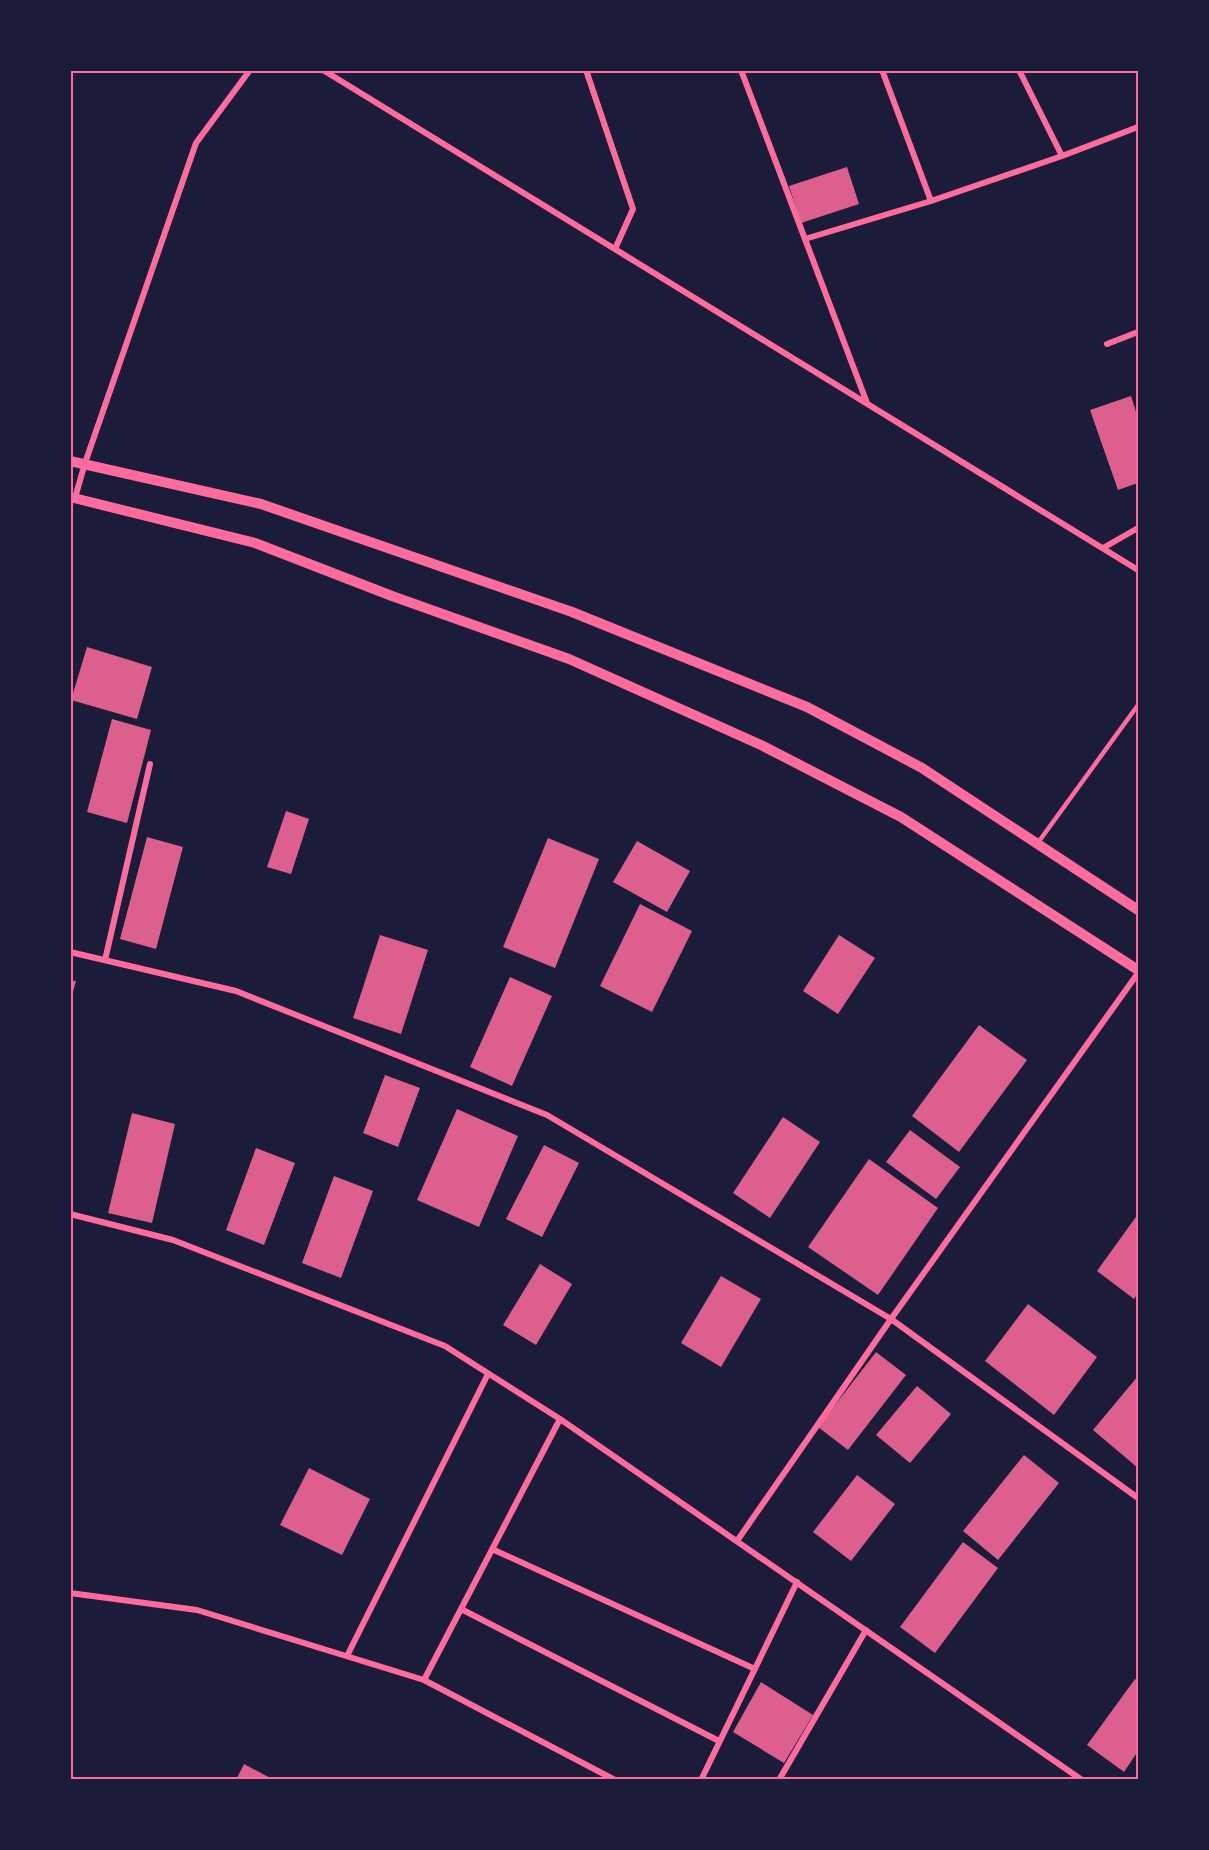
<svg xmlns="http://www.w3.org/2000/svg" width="1209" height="1850" viewBox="0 0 1209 1850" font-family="Merriweather,serif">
	<rect width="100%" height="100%" fill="#1b1b3a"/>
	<path fill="#dd5f8e" d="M847,167L859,204L801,223L789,186Z
		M1131,396L1138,418V483L1118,490L1090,410Z
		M87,647L152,667L137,719L71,700Z
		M112,719L151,730L127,823L87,812Z
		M286,811L309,819L291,874L267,867Z
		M147,837L183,847L156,949L120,939Z
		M548,838L599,859L555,968L503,947Z
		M637,841L690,871L667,912L613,882Z
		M640,904L692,931L652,1012L600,986Z
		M380,935L428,950L401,1034L353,1018Z
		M839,935L875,958L838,1014L803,991Z
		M510,977L552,996L512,1086L470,1067Z
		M70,980L76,981L71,999H70Z
		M979,1025L1027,1060L959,1152L912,1116Z
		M385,1075L420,1088L398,1147L363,1133Z
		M457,1109L518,1136L479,1227L417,1200Z
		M132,1113L175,1124L152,1223L108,1213Z
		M783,1117L820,1142L770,1218L733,1193Z
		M910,1130L960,1167L936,1199L886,1162Z
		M544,1145L579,1163L542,1237L506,1219Z
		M256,1148L295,1163L264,1245L226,1230Z
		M869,1159L938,1208L878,1295L808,1247Z
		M334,1176L373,1191L341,1278L302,1263Z
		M1138,1214V1293L1134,1299L1097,1271Z
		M540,1264L572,1284L536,1345L503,1325Z
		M721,1276L761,1299L721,1367L681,1343Z
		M1028,1304L1097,1357L1054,1415L985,1361Z
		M876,1352L906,1375L848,1450L818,1427Z
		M1138,1376V1468L1093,1430Z
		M917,1386L951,1414L910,1463L876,1435Z
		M1024,1455L1059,1483L998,1560L963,1531Z
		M309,1468L370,1499L342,1555L280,1525Z
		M857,1475L895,1504L851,1561L813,1532Z
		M963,1542L998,1568L935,1653L900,1627Z
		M1135,1679L1138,1681V1751L1124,1772L1087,1745Z
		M761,1682L813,1715L784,1763L733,1732Z
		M244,1764L274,1780H236Z"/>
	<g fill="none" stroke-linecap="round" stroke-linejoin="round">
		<path stroke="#ff6b9d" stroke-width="4.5" d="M1037,844L1138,705"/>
		<path stroke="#ff6b9d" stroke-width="6" d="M323,70L1138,570
			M586,70L633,209L615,249
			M741,70L867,403
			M882,70L931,201
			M1062,156L1138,127
			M805,239L931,201L1062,156L1019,70
			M1107,344L1138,332
			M75,498L85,463L196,143L250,70
			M1103,548L1138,528
			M70,952L236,991L547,1115L891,1319L1138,1498
			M105,960L150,764
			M70,1214L173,1240L445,1346L560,1419L1082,1780
			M737,1541L891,1319L1138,973
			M492,1549L755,1669
			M70,1593L197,1610L424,1680L615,1780
			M461,1609L719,1741
			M347,1656L488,1374
			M424,1680L560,1419
			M701,1780L797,1582
			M779,1780L866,1630"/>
		<path stroke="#ff6b9d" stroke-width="10" d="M70,461L261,504L572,612L807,707L922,768L1138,910
			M70,497L255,543L392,596L569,659L761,745L901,817L1138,970"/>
	</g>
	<rect width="1209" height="1850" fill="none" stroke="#1b1b3a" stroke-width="144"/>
	<rect x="72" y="72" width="1065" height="1706" fill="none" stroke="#ff6b9d" stroke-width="2"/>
</svg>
